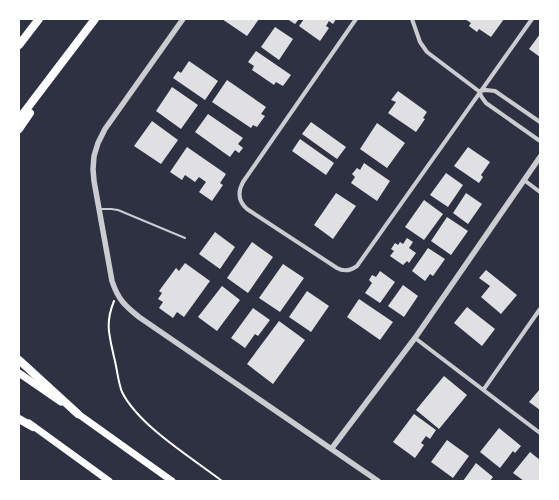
<svg xmlns="http://www.w3.org/2000/svg" width="559" height="500" viewBox="0 0 559 500" font-family="'Noto Sans',sans-serif">
	<rect width="100%" height="100%" fill="#2d3142"/>
	<path fill="#e0e0e3" d="M222,19H259L247,36Z
		M287,19H299L295,24Z
		M304,19H336L333,24L329,21L326,26L329,28L320,41L299,26Z
		M465,19H504L491,37L479,29L477,32L469,26L471,23Z
		M275,27L293,39L279,60L261,47Z
		M540,34V57L529,49Z
		M256,51L291,75L283,86L276,82L274,85L252,70L254,66L248,62Z
		M189,61L218,81L205,100L173,78L178,71L181,73Z
		M227,80L266,107L261,114L265,116L257,127L253,125L251,128L212,102Z
		M172,87L198,105L181,129L156,111Z
		M398,91L427,112L423,118L425,119L416,132L388,113L396,102L391,100Z
		M208,114L243,138L238,144L243,148L239,153L235,150L230,157L195,132Z
		M152,121L178,140L161,164L134,146Z
		M311,122L346,147L337,159L302,134Z
		M377,123L405,143L387,168L360,149Z
		M300,139L334,163L326,175L292,151Z
		M187,147L226,174L220,183L223,185L212,201L199,192L206,182L199,177L195,182L185,175L182,180L170,172Z
		M468,147L490,162L481,175L483,177L479,183L454,166Z
		M364,163L390,181L377,201L351,183L355,177L352,174L357,168L360,170Z
		M446,173L463,185L448,207L430,195Z
		M336,193L356,206L333,239L314,225Z
		M466,193L482,204L468,224L453,213Z
		M424,200L443,214L424,240L405,227Z
		M447,217L468,231L451,255L431,241Z
		M215,232L235,247L220,269L199,254Z
		M407,238L413,242L409,248L416,253L409,263L407,261L403,265L390,256L394,251L391,249L395,243L398,245L400,242L403,244Z
		M252,242L273,257L248,293L227,278Z
		M428,248L445,259L433,276L430,274L425,281L412,271Z
		M185,263L210,281L184,317L177,312L173,318L159,308L163,302L158,299L162,293L159,291L176,268L179,271Z
		M283,264L304,278L280,312L259,298Z
		M486,270L517,295L501,314L481,297L490,286L479,278Z
		M380,271L395,282L380,303L365,293L372,283L369,280L372,275L376,277Z
		M403,285L418,296L404,317L388,306Z
		M222,286L240,300L217,331L198,317Z
		M307,291L329,306L311,332L289,317Z
		M359,299L393,322L380,340L347,317Z
		M467,307L495,329L482,346L454,323Z
		M253,308L270,320L258,336L255,334L245,348L231,338Z
		M279,321L305,340L273,384L247,364Z
		M444,376L467,395L439,429L416,410Z
		M540,389V410L529,402Z
		M414,414L436,430L430,439L426,436L421,443L424,445L415,458L393,442Z
		M499,428L521,446L515,453L513,451L500,468L480,452Z
		M447,440L469,456L453,478L431,462Z
		M530,452L540,460V481H524L513,473Z
		M476,463L493,477L490,481H463Z"/>
	<g fill="none" stroke-linecap="round" stroke-linejoin="round">
		<path stroke="#fff" stroke-width="2" d="M114,301C105,323 109,334 114,357C117,368 118,382 122,392C139,426 192,458 222,481"/>
		<path stroke="#caccd0" stroke-width="2" d="M100,209H111L118,210L185,238"/>
		<path stroke="#caccd0" stroke-width="4" d="M356,19L243,182C237,193 239,202 247,209L337,268C344,272 350,271 357,266L532,19
			M412,19L420,42L427,52L480,92L481,96L486,103L540,141
			M480,91L486,90L495,91L540,122
			M524,180L540,192
			M415,338L540,433
			M484,389L540,309"/>
		<path stroke="#caccd0" stroke-width="5.5" d="M183,19L105,129L98,143L94,156L93,169L94,181L112,281C118,299 124,305 139,317L378,481
			M332,448L415,338L540,157"/>
		<path stroke="#fff" stroke-width="7" d="M19,373L61,402
			M74,411L172,481
			M29,423L109,481"/>
		<path stroke="#fff" stroke-width="8" d="M19,45L39,19
			M19,119L95,19
			M19,129L30,113
			M19,360L78,414
			M19,419L33,427"/>
	</g>
	<rect width="559" height="500" fill="none" stroke="#ffffff" stroke-width="40"/>
</svg>
